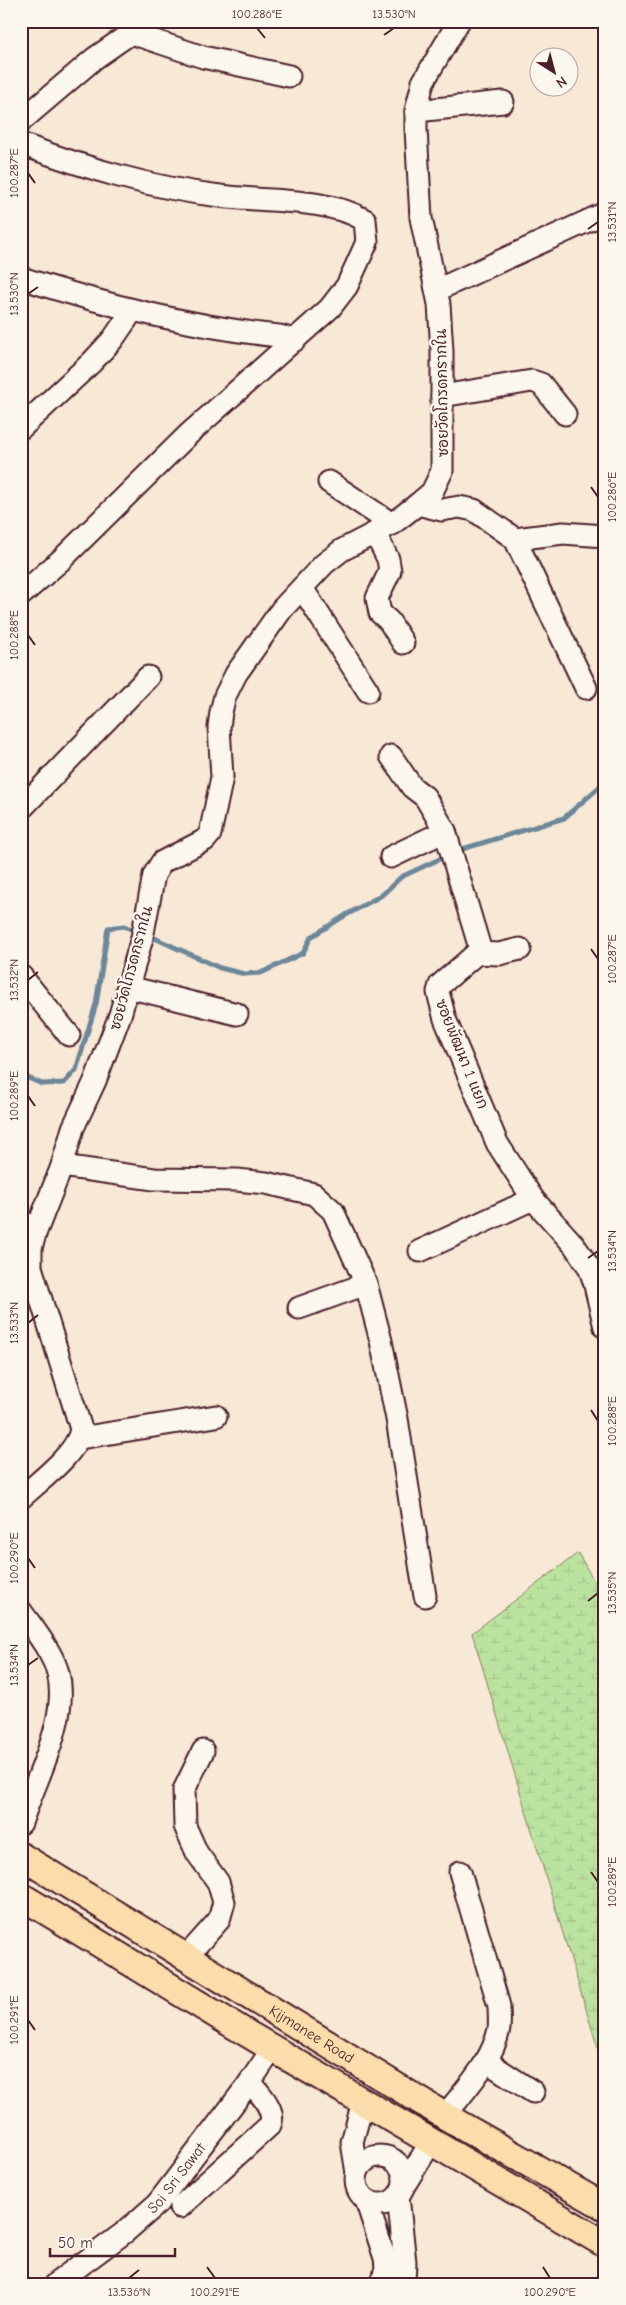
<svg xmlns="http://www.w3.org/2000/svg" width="626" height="2305" viewBox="0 0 626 2305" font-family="'Comic Neue','Playpen Sans Thai',sans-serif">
	<defs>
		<pattern id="wetland-marsh" width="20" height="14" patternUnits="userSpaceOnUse" patternTransform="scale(1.25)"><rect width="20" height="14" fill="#bbe39f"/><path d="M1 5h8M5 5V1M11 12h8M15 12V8" fill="none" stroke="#a2c289"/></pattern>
	</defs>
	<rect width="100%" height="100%" fill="#f8e8d6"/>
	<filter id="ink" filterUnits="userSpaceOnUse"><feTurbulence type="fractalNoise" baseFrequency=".02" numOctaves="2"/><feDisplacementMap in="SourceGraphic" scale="10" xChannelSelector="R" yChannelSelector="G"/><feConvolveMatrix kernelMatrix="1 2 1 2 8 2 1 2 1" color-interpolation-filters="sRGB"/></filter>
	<g filter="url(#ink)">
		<path fill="url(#wetland-marsh)" stroke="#828165" d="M578,1553L605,1600V2072L472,1633Z"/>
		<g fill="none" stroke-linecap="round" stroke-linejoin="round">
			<path stroke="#6c8799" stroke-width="5" d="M456,851L564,818L605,782
				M148,935L220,968L245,974L261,973L303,953L311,937L346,915L382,895L401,877L446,856
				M21,1075L42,1084L64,1083L76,1070L96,1004L108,928L124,926L138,932"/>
			<g stroke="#4a1f2b" stroke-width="25">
				<g id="minor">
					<path d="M131,33L203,57L289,76"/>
					<path d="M416,111L503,102"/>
					<path d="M21,121L95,58L131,33L140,22"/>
					<path d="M21,144C86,168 151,188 220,196C264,202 326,197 365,220L367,242L347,286L330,308L190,433L61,560L21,595"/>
					<path d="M21,278C105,305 191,327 279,336L295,340"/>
					<path d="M437,290L605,213"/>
					<path d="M442,396L532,381L541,384L565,414"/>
					<path d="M21,428L92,362L113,339L133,310"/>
					<path d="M329,482L392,524"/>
					<path d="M418,504L442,510L459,507L474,510L515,539L586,688"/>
					<path d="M375,533L388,559L390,571L377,598L380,613L389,621L403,643"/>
					<path d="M515,539L563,533L605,536"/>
					<path d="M302,588L368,691"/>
					<path d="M391,756L412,787L425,797L445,831L479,945L477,953L440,985L438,992L445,1019L497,1143L533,1199L574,1245L589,1267L594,1281L605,1327"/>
					<path d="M21,809L148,677"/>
					<path d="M391,857L445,831"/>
					<path d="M477,953L499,954L520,949"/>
					<path d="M21,976L69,1035"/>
					<path d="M128,987L237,1014"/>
					<path d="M62,1166L154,1179L237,1180L266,1183L314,1194L333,1211L366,1284L381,1341L397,1419L425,1596"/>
					<path d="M21,1219L35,1234"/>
					<path d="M420,1251L533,1199"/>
					<path d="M299,1308L366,1284"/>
					<path d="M80,1438L216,1416"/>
					<path d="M21,1498C38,1482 78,1453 81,1429L31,1267V1248L35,1234L62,1166L73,1128L95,1081L120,1015L142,938L154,875L162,862L205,840L210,834L222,777L219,727L221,712L225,696L236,674L282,609L324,564L342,550L392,524L418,504L432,492L442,471V351L439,304L421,218L416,129V111L423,82L459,21"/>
					<path d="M21,1611C34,1630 52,1651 58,1673C70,1718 35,1780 21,1823"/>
					<path d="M186,1957L219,1920L224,1902L218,1882L197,1853L185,1826L184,1790L203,1751"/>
					<path d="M486,2061L533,2092"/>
					<path d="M445,2116C465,2089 492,2063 499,2029C500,2022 499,2013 499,2006L460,1872"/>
					<circle cx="380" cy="2180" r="24"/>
					<path d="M357,2173L352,2142L363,2102"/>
					<path d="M402,2189L431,2142"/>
					<path d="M398,2196L405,2262L404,2284"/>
					<path d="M366,2200L385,2258L386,2267L382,2284"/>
					<path d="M180,2207L270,2125C277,2110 259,2093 250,2082"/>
					<path id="s1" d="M55,2284L125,2232L157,2204L250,2082L273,2048"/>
				</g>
			</g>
			<g stroke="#4a1f2b" stroke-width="30">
				<g id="major">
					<path id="s2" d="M21,1856L445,2116L605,2207"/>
					<path d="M21,1896L248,2034L605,2244"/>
				</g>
			</g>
			<use href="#minor" stroke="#fbf7ec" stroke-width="21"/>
			<use href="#major" stroke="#faddab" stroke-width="26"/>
		</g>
	</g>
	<path fill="none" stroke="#4a1f2b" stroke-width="2" d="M257,28L265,38M384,35L394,28M28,173L35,183M588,229L598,222M28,294L38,287M591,487L598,497M28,635L35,645M591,949L598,959M28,980L38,972M28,1096L35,1106M588,1258L598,1251M28,1323L38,1315M591,1410L598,1421M28,1558L35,1568M588,1601L598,1593M28,1665L38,1658M591,1872L598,1882M28,2020L35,2030M207,2267L215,2278M543,2267L550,2278M129,2278L139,2270"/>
	<g text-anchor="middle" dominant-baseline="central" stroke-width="5" stroke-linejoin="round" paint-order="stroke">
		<g font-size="15" fill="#4a1f2b" stroke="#fbf7ec">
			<text transform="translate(442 393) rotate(-91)">ซอยวัดโกรดกรากใน</text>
			<text transform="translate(131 968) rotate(-75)">ซอยวัดโกรดกรากใน</text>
			<text transform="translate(462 1054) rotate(68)">ซอยพัฒนา 1 แยก</text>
			<text stroke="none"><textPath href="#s2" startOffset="341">Kijmanee Road</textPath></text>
			<text stroke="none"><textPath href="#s1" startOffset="162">Soi Sri Sawat</textPath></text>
		</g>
	</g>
	<rect width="626" height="2305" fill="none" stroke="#fbf7ec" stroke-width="55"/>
	<g transform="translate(554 72) rotate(144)"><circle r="24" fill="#fbf7ec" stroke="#b4a19f"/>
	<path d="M0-4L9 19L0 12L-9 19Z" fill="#4a1f2b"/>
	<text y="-8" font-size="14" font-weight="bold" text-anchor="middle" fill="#4a1f2b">N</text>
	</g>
	<path d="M50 2248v8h125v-8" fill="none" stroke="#4a1f2b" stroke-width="2.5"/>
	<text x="58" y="2248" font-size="15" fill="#4a1f2b" stroke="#fbf7ec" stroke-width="4" paint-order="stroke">50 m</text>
	<rect x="28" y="28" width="570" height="2250" fill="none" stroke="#4a1f2b" stroke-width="2"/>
	<g font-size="12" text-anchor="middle" fill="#4a1f2b">
		<text x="257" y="18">100.286°E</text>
		<text x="394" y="18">13.530°N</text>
		<text transform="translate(14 173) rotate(-90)" y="4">100.287°E</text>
		<text transform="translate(612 222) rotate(-90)" y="4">13.531°N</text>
		<text transform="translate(14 294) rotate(-90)" y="4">13.530°N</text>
		<text transform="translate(612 497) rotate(-90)" y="4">100.286°E</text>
		<text transform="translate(14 635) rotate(-90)" y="4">100.288°E</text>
		<text transform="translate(612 959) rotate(-90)" y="4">100.287°E</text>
		<text transform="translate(14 980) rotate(-90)" y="4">13.532°N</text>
		<text transform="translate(14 1096) rotate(-90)" y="4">100.289°E</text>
		<text transform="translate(612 1251) rotate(-90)" y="4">13.534°N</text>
		<text transform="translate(14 1323) rotate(-90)" y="4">13.533°N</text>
		<text transform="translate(612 1421) rotate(-90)" y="4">100.288°E</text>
		<text transform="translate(14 1558) rotate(-90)" y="4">100.290°E</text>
		<text transform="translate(612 1593) rotate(-90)" y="4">13.535°N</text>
		<text transform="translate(14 1665) rotate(-90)" y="4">13.534°N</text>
		<text transform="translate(612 1882) rotate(-90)" y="4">100.289°E</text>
		<text transform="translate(14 2020) rotate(-90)" y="4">100.291°E</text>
		<text x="129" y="2296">13.536°N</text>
		<text x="215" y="2296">100.291°E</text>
		<text x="550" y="2296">100.290°E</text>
	</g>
</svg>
